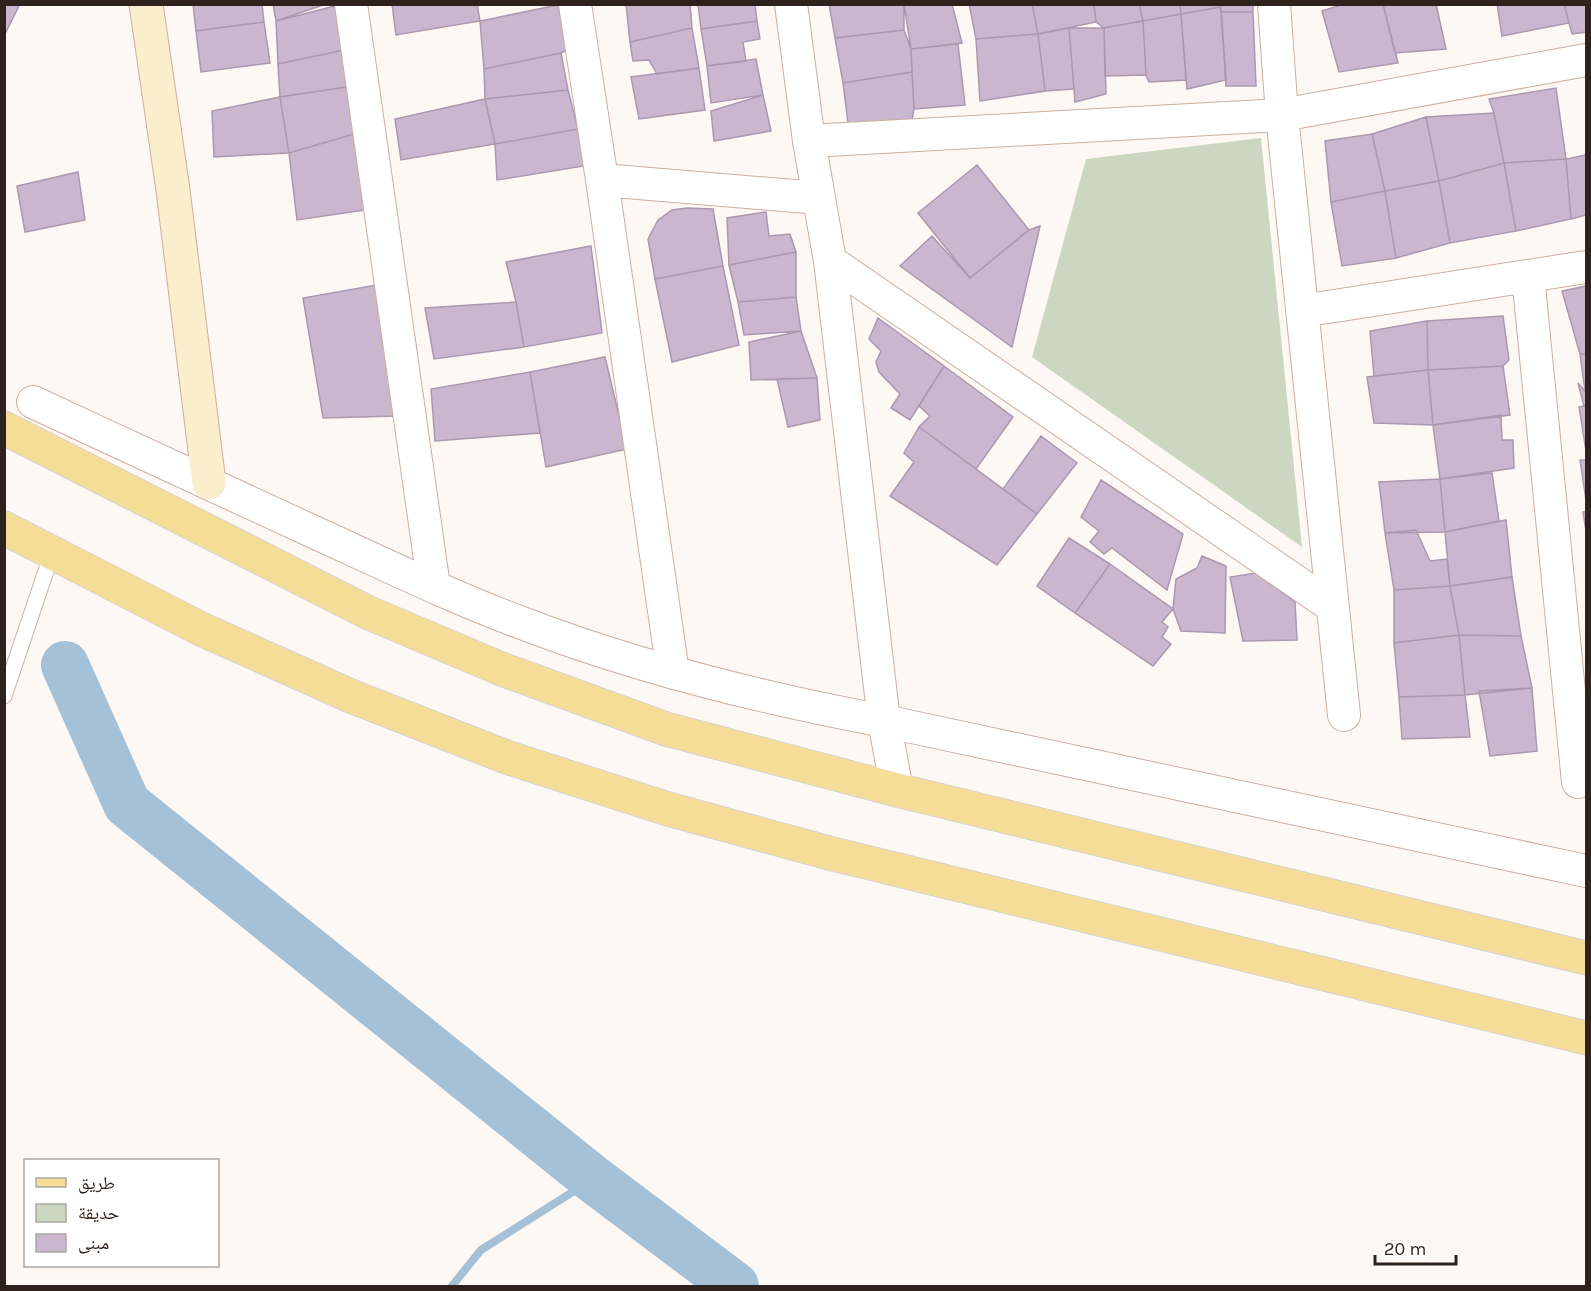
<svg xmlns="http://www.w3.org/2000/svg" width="1591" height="1291" viewBox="0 0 1591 1291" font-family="Karla,'Noto Naskh Arabic',sans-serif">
	<rect width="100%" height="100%" fill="#fef8f5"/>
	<path fill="#cbd7c1" d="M1261,138L1302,547L1032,357L1086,159Z"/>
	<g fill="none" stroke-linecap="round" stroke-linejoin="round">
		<path stroke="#a4c1d8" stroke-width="8" d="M452,1286L481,1250L593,1179"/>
		<path stroke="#a4c1d8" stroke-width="48" d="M65,665L127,804L593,1179L735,1286"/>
	</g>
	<path fill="#cab6ce" stroke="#ab98b0" stroke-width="1.5" d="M4,4H20L6,32H4Z
		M193,4H262L264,22L196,31Z
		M273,4H326L276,21Z
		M392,4H477L480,21L396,35Z
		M626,4H690L692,28L630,42Z
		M698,4H755L757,21L701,29Z
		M829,4H904V30L835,38Z
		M904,4H952L962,43L911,49Z
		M969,4H1032L1038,34L976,39Z
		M1032,4H1094L1096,22L1038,34Z
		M1094,4H1139L1143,21L1104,28L1096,22Z
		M1139,4H1180L1181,14L1143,21Z
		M1180,4H1220L1221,7L1181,14Z
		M1220,4H1253V12H1221Z
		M1344,4H1383L1398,63L1339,72L1322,11Z
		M1383,4H1436L1446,49L1395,53Z
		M1497,4H1564L1569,23L1502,36Z
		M1564,4H1586V32L1572,34Z
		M558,5L569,49L561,53L484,69L480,21Z
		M335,6L344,50L278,64L276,21Z
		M1221,7L1226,80L1187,89L1181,14Z
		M1221,12H1253L1256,86H1226Z
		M1181,14L1186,80L1149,82L1146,75L1143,21Z
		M757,21L760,39L743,42L746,61L707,66L701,29Z
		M1143,21L1146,75L1105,76L1104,28Z
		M264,22L270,63L201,72L196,31Z
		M692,28L699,68L657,74L649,60L633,61L630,42Z
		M1069,28L1074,89L1045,91L1038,34Z
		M1069,28H1104L1106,94L1075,102Z
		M904,30L911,49L912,72L843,83L835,38Z
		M1038,34L1045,91L980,101L976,39Z
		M958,44L965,105L914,109L911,49Z
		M344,50L346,87L280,97L278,64Z
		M561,53L568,90L485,99L484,69Z
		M756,59L763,95L711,103L707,66Z
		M699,68L705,110L639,119L631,77Z
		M912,72L914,109L912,120L848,123L843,83Z
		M346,87L361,132L289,153L280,97Z
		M1556,88L1566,159L1504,163L1494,113L1489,99Z
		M568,90L578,129L495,144L485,99Z
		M763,95L771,131L714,141L711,111Z
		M280,97L289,153L214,157L212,111Z
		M485,99L495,144L401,160L395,119Z
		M1494,113L1504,163L1439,181L1426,117Z
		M1426,117L1439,181L1385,191L1372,134Z
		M578,129L584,166L497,180L495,144Z
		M361,132L364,210L297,220L289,153Z
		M1372,134L1385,191L1331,202L1325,141Z
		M1586,155V215L1571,219L1566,159Z
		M1566,159L1571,219L1516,231L1504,163Z
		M1504,163L1516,231L1450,243L1439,181Z
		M977,165L1029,230L970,278L918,213Z
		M78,172L85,220L25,232L17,186Z
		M1439,181L1450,243L1396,258L1385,191Z
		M1385,191L1396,258L1342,266L1331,202Z
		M687,208L713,209L723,266L655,279L648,239L658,220L672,210Z
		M766,212L769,236L790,234L796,252L729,265L727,218Z
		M1040,226L1012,347L900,266L932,236L970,278L1029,230Z
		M591,246L602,333L524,347L516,302L506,262Z
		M796,252V297L738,302L729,265Z
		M723,266L739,345L672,362L655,279Z
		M376,285L397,416L323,418L303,298Z
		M1586,286V354H1580L1562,291Z
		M796,297L801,331L744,335L738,302Z
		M516,302L524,347L434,359L425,308Z
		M1503,316L1509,360L1503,366L1428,370L1427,321Z
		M878,318L944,366L910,420L891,408L900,394L879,372L876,362L881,351L869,339Z
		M1427,321L1428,370L1374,376L1370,331Z
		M801,331L817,378L751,380L749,342Z
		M1580,354H1586V406H1584L1578,383L1585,391Z
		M605,357L627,449L546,467L530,372Z
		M944,366L1013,417L976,469L919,427L930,416L919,406Z
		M1503,366L1510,415L1433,425L1428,370Z
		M1428,370L1433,425L1374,423L1367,377Z
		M530,372L540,433L435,441L431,389Z
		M817,378L820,420L788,427L777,379Z
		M1584,406H1586V451L1579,407Z
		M1501,415L1502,440H1513L1514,468L1440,479L1433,425Z
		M919,427L1037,514L997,565L890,496L914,462L904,453Z
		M1041,436L1077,463L1037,514L1003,489Z
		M1580,460H1586V500Z
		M1492,473L1499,521L1445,532L1440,479Z
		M1440,479L1445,532L1385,533L1379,482Z
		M1101,480L1183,534L1167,590L1112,548L1104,554L1090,542L1099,531L1081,517Z
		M1583,512H1586V531Z
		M1506,520L1512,577L1450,586L1445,532Z
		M1416,530L1430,561L1447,559L1450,586L1394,590L1385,533Z
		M1069,538L1110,564L1075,613L1037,586Z
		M1202,556L1226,566L1225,633L1181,631L1173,609L1176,579L1197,568Z
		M1110,564L1173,609L1162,622L1168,627L1162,637L1171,644L1153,666L1075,613Z
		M1256,573L1295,602L1297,640L1243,641L1230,577Z
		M1512,577L1521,636L1459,635L1450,586Z
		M1450,586L1459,635L1394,643V590Z
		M1459,635L1521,636L1532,688L1465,695Z
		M1459,635L1465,695L1399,697L1394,643Z
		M1532,688L1537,751L1490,756L1479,691Z
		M1465,695L1470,737L1402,739L1399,697Z"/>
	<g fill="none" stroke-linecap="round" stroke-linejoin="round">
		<g stroke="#ccaf9f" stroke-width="17">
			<path id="lane" d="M4,696L52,553"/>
		</g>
		<g stroke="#ccaf9f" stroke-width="34">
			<path id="street" d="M351,4L434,587
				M575,4L602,180L819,198
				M791,4L809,141L830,261L884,721L897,790
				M1274,4L1282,115L1344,715
				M809,141L1282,115L1586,60
				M602,180L673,673
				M830,261L1333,607
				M1528,276L1578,782
				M1302,311L1586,267
				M33,402C127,446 221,489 316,533C384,564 452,597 522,623C639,668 761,698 884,721L1586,871"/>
		</g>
		<g stroke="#ccaf9f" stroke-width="35">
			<path id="secondary" d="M146,4L173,190L209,483"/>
		</g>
		<g stroke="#d5d3d2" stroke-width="35">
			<path id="primary" d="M4,428L369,613L499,668L666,729L897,790L1586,958
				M4,528L201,629L353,697L509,758L668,809L829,853L1586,1038"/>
		</g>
		<use href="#lane" stroke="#fff" stroke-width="15"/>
		<use href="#street" stroke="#fff" stroke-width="32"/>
		<use href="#secondary" stroke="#faeecc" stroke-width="33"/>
		<use href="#primary" stroke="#f5dd98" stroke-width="33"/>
	</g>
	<rect width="1591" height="1291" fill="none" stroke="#2e221c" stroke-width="12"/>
	<rect x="24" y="1159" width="195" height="108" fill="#ffffff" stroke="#aba7a4" stroke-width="1.5"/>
	<rect x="36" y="1178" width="30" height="9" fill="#f5dd98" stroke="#aba7a4" stroke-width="1.5"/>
	<text x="78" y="1189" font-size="18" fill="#2e221c">طريق</text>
	<rect x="36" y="1204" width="30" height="18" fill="#cbd7c1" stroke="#aba7a4" stroke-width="1.5"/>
	<text x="78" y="1219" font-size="18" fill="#2e221c">حديقة</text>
	<rect x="36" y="1234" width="30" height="18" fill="#cab6ce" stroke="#aba7a4" stroke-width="1.5"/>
	<text x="78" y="1249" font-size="18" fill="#2e221c">مبنى</text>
	<path d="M1375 1255v9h81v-9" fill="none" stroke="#2e221c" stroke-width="3"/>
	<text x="1384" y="1255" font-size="18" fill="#2e221c" stroke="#ffffff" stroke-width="4.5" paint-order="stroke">20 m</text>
</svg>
